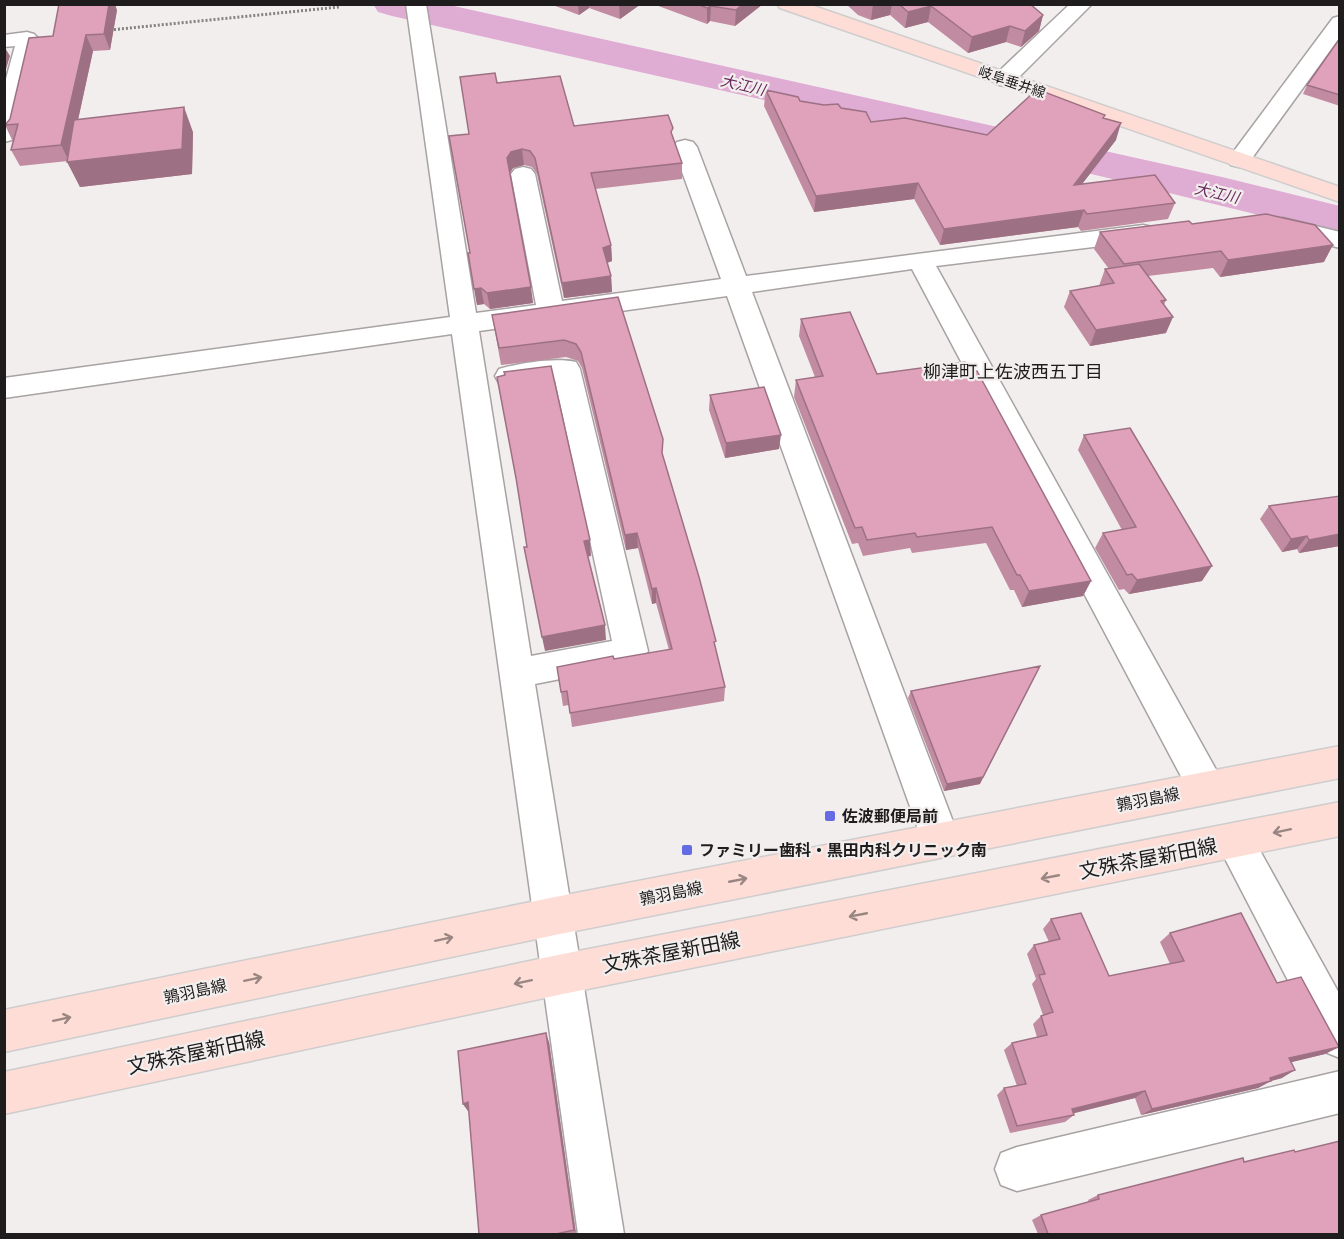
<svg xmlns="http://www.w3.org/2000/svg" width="1344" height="1239" viewBox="0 0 1344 1239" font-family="Quicksand,'Noto Sans JP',sans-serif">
	<rect width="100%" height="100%" fill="#f3eeee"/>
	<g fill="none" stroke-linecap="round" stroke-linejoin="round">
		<path fill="#dfacd3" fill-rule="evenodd" d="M373,4H445L1222,177L1340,206V235L1104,177L392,16L378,12Z"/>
		<g stroke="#a8a2a3" stroke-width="3">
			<path id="minor" d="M406,4H426L476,313L536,305L511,174L515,169L523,167L531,169L535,174L562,301L721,279L673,147L677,142L685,140L693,142L697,147L746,276L1143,225L1152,227L1156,233L1152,239L1143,241L936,266L1219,775L1224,787L1219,799L1206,803L1193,799L912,269L752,292L960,840L954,852L941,857L928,852L922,840L727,296L479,331L531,656L612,641L555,380L509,386L499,383L495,376L499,369C519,363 556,357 576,362L580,369L648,651L643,661L631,665L535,684L624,1234H578L452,334L4,398V378L450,317Z
				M1070,4H1092L1012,84L1004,86L996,84L993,79L996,74Z
				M1340,16V37L1247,165L1239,167L1231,165L1227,160L1231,155L1333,18Z
				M27,32L34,34L38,38L16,135L12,140L4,142V86L15,46L4,47V35Z
				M1283,218L1340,232V248L1274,231L1271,226L1274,221Z
				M1235,823L1248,829L1340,995V1058L1325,1052L1222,853L1216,841L1222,829Z
				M1340,1071V1113L1017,1191L1001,1185L995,1169L1001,1153L1017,1147Z"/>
		</g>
		<g stroke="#cecdcd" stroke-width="3">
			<path id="major" d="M777,4H808L1340,187V202L780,8Z
				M1340,746V778L555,935L4,1052V1010L555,897Z
				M1340,802V836L563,994L4,1114V1072L563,954Z"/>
		</g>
		<path stroke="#858181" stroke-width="3" stroke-dasharray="2 2" stroke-linecap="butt" d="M110,30L339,7"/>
		<use href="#minor" fill="#fff" fill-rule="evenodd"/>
		<use href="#major" fill="#fdddd6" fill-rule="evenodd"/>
	</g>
	<path fill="#c18ba1" d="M550,4H641L620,19L589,8L579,15Z
		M653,4H763L735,26L710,21L707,24Z
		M846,4H1030L1043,15L1039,31L1021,47L1006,42L968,53L928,22L905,28L890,15L871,20L858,15Z
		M117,10L110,50L93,51L78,120L193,132L192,174L80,187L68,161L20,166L11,150L13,142L5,125L10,119L53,36Z
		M1340,38V106L1303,94L1307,85Z
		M497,83L574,126L673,137L682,163V179L595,189L611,245L612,261L607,263L611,276L612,292L564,298L537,174L532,167L524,165L513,168L510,173L533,303L490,309L484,304L477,305L470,253L469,134Z
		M766,90L800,101L841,108L871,122L987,135L1116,140L1082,184L1175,203L1168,219L1081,231L1078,227L940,245L914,199L814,212L764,106Z
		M1192,224L1324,262L1220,277L1213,268L1148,276L1166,300L1164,305L1166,333L1090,346L1064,307L1070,291L1099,286L1105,269H1109L1094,249L1100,232Z
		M618,297L716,650L725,687L724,701L572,727L569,705L563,706L557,667L614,659L669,650L656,603L652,604L638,548L626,550L582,368L578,361L566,357L501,365L492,315Z
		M801,319L877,374L970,372L1091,581L1083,596L1022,607L1014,590H1010L986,543L912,553L910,548L863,556L858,543L852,544L794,397L796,380L815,377L799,336Z
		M710,395L779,449L725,458L709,410Z
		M1084,435L1202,581L1129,594L1124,589L1119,590L1095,548L1103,533L1122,530L1078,450Z
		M1269,506L1340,546L1299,553L1297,549L1282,552L1260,519Z
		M911,691L980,784L944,791L908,698Z
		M1051,919L1109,976L1170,964L1160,942L1170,933L1277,983L1339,1047L1325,1054L1291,1062L1282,1078L1271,1081L1258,1088L1141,1115L1135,1098L1073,1113L1074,1115L1065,1122L1010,1133L997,1095L1004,1088L1017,1086L1004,1050L1012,1043L1037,1037L1033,1024L1041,1016L1043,1015L1032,984L1036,979L1027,954L1034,945L1049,942L1043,929Z
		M549,1042L576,1234H479L469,1111H468L463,1104Z
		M1244,1162L1340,1234H1038L1032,1220L1041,1215L1089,1202L1088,1200L1098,1195Z"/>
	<path fill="#9d7183" d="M109,4H115L117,10L110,50L104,34Z
		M578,4H589V8L579,15Z
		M619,4H641L620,19Z
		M743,4H763L735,26L736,10Z
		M873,4H892L890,15L871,20Z
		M711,6L710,21L707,24V8Z
		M931,6L928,22L905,28L908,12Z
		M1043,15L1039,31L1021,47L1025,31Z
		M1010,26L1006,42L968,53L972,37Z
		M86,35L93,51L69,161L61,145Z
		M4,46L10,56L4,76Z
		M184,107L193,132L192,174L80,187L67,162Z
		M1121,123L1116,140L1069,201L1074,185Z
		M522,149L524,165L513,168L509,174L507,158L511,152Z
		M918,183L914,199L814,212L816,196Z
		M1084,210L1078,227L940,245L944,229Z
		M611,245L612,261L604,264L603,248Z
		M1333,245L1324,262L1220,277L1228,260Z
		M611,276L612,292L564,298L562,283Z
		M531,287L533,303L490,309L487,293Z
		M481,288L484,304L477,305L474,289Z
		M1173,317L1166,333L1090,346L1096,330Z
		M781,435L779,449L725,458L726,443Z
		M637,533L638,548L626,550L625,535Z
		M1340,534V546L1299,553L1309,540Z
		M1307,536L1297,549L1282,552L1291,539Z
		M590,540L591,556L586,557L584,541Z
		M1212,566L1202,581L1129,594L1137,580Z
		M1091,581L1083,596L1022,607L1029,591Z
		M656,588V603L652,604V589Z
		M605,625L606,640L545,651L542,637Z
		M1036,674L980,784L944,791L947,784Z
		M4,842L6,843L4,856Z
		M546,1033L549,1042L576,1234L574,1230Z
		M1339,1047L1325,1054L1276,1066L1289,1058Z
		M1295,1070L1282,1078L1271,1081L1258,1088L1141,1115L1152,1109L1270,1078Z
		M1145,1091L1135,1098L1063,1116L1072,1109Z
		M468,1102L473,1110L468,1111L463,1104Z"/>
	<path fill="#e0a2bb" stroke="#9d7183" stroke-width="1.5" d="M59,4H109L104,34L86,35L61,145L11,150L18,124L5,125L10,119L29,38L53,36Z
		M697,4H743L736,10L711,6L707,8Z
		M899,4H1030L1043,15L1025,31L1010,26L972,37L931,6L908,12Z
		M1340,38V95L1307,85Z
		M495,73L497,83L560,76L574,126L668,115L673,128L671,132L682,163L591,173L611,245L603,248L611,276L562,283L535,158L530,151L522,149L511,152L507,158L531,287L487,293L481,288L474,289L468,253H470L449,136L469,134L460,77Z
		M766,90L798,97L800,101L824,105L838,104L841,108L866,112L871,122L905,118L987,135L1033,93L1038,95L1042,91L1105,115L1103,118L1121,123L1074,185L1155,175L1175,203L1087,214L1084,210L944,229L918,183L816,196Z
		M184,107L182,149L67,162L74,120Z
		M1266,214L1315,225L1333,245L1228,260L1221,251L1124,264L1100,232L1189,221L1192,224Z
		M1139,264L1166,300L1161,301L1173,317L1096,330L1070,291L1114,283L1105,269Z
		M618,297L663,439L662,453L699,577L716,641L714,642L725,687L570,713L567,691L561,692L557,667L613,656L614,659L672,649L656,588L652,589L637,533L625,535L581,352L576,344L564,340L499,348L492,315Z
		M850,312L877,374L965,362L970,372L977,371L1091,581L1029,591L1020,575H1017L992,527L917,537L915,533L867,540L862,527L855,528L796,380L823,376L801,319Z
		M551,366L590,540L584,541L605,625L542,637L524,547H527L516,478L497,377L505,375L504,372Z
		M764,387L781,435L726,443L710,395Z
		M1130,428L1212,566L1137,580L1132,574L1127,575L1103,533L1136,527L1084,435Z
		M1340,496V534L1309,540L1307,536L1291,539L1269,506Z
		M1040,666L983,777L947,784L911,691Z
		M1081,913L1109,976L1184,961L1170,933L1241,913L1277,983L1301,977L1339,1047L1289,1058L1295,1070L1270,1078L1271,1081L1152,1109L1145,1091L1072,1109L1074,1115L1017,1126L1004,1088L1026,1084L1012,1043L1047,1035L1041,1016L1053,1012L1039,975L1045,974L1034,945L1060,939L1051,919Z
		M546,1033L574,1230L556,1234H479L468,1102L463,1104L458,1051Z
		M1340,1141V1234H1048L1041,1215L1099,1199L1098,1195L1243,1158L1244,1162L1294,1150L1295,1152Z"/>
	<defs><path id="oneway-shaft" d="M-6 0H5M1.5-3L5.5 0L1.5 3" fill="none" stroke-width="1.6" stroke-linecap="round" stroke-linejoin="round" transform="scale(1.5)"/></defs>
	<g stroke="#998682">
		<use href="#oneway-shaft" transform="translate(1282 831) rotate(168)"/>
		<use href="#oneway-shaft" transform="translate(1050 877) rotate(169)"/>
		<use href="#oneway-shaft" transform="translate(738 880) rotate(-11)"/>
		<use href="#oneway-shaft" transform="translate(858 915) rotate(169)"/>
		<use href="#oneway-shaft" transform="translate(444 939) rotate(-12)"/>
		<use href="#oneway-shaft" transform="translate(253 979) rotate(-12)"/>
		<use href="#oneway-shaft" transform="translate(523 982) rotate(168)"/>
		<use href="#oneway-shaft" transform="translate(62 1019) rotate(-12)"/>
	</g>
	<g fill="#646be3" stroke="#f3eeee" stroke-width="2">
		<rect x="824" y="810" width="12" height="12" rx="3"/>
		<rect x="681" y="844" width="12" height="12" rx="3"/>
	</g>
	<g text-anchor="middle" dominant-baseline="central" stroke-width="4.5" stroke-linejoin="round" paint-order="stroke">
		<g font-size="14" fill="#1e1c1c" stroke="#f3eeee">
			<text transform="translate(1012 82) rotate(19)">岐阜垂井線</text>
		</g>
		<g font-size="15" font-style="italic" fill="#672b5d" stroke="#f3eeee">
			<text transform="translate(743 85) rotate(13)">大江川</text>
			<text transform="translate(1217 193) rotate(13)">大江川</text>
		</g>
		<g font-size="16" fill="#1e1c1c" stroke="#f3eeee">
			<text transform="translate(1148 799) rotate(-11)">鶉羽島線</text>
			<text transform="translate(671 893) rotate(-11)">鶉羽島線</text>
			<text transform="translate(195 991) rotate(-12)">鶉羽島線</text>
		</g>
		<g font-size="16" font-weight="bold" fill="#1e1c1c" stroke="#f3eeee" text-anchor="start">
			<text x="842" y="816">佐波郵便局前</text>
			<text x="699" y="850">ファミリー歯科・黒田内科クリニック南</text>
		</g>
		<g font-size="18" fill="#1e1c1c" stroke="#f3eeee">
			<text x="1013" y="371">柳津町上佐波西五丁目</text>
		</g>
		<g font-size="20" fill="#1e1c1c" stroke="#f3eeee">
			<text transform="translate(1148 858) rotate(-11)">文殊茶屋新田線</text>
			<text transform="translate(671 952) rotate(-11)">文殊茶屋新田線</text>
			<text transform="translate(196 1052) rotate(-12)">文殊茶屋新田線</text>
		</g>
	</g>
	<rect width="1344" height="1239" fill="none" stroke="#1e1c1c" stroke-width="12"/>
</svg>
